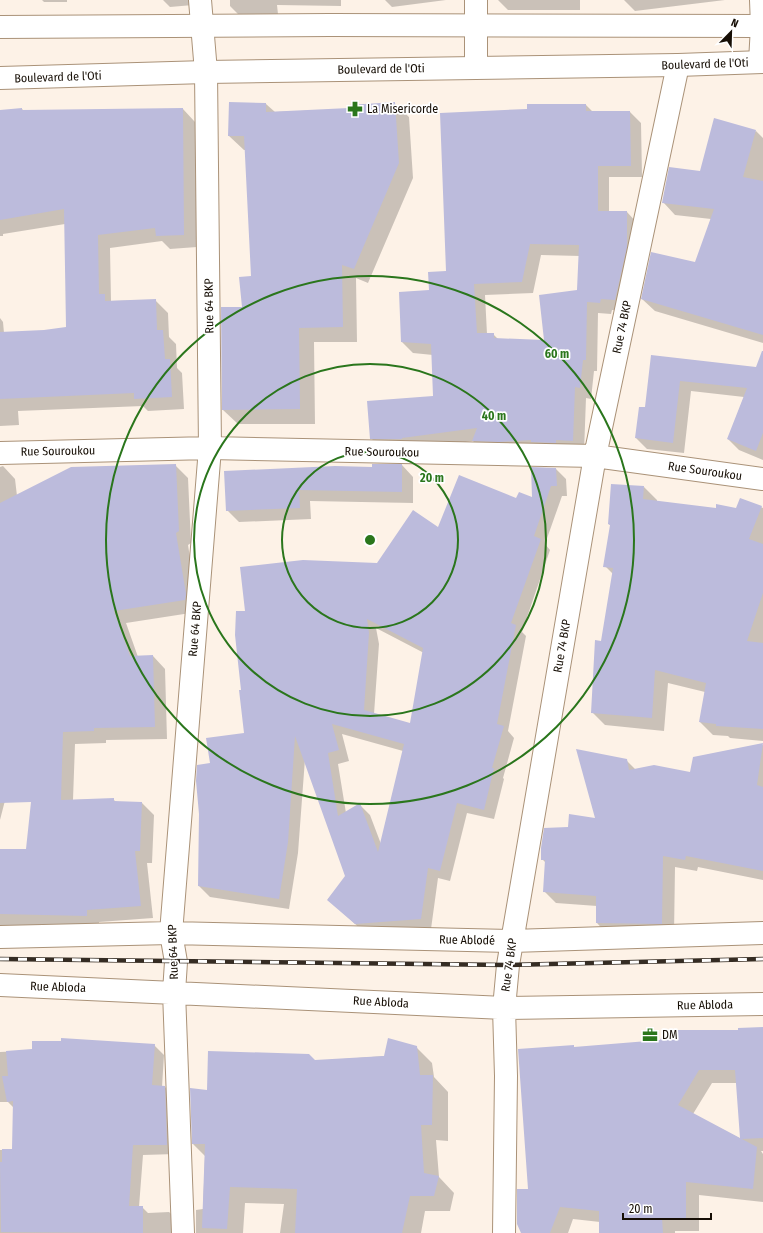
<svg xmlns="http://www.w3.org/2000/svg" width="763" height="1233" viewBox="0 0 763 1233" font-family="'Fira Sans Condensed',sans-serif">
	<rect width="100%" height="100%" fill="#fdf2e7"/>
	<path fill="#0003" fill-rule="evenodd" d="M42,0H67V2H44Z
		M163,0H193V5L170,7Z
		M230,0H341V6L277,5L278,14L240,16L230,6Z
		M385,0H446L392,7Z
		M498,0H580V10H508Z
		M624,0H725L635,11Z
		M394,103L409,117L413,178L368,283L356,278L357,342H314L315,424H238L223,410L244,308L252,277L246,150H244L229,136L266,104L275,112L350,109Z
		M586,105L593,112H630L641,123L642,177H609V212H627L638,224L626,311L612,310L611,314L598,313L597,371H594L591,399L586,398L584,452H484L473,441L413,449L383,450L371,438L434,397L433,355L413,353L402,342L430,291L447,272L480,124ZM541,255L580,256L578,291L545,341L498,339L493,334H487L485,295L533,293Z
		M22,109L24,111L183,109L195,122L197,247L170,249L162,241L110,248L111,301L155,300L168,313L169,337L176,344L177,368L182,373L184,409L148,411L143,406L18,411L19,425L0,426V318L3,322L4,333L44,331L67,328L65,224L3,234V236H0V111Z
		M756,131L763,138V343L655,311L642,299L696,263L711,219L675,215L663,202L700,172Z
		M652,356L763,369V460L739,450L728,439L744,397L691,391L684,453L647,449L636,438L646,408Z
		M175,465L188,478L191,543L188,545L198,607L197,612L126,623L138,657L153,656L165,669L167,739L106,740V743L75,744L73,800L113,799L116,802L142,803L154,815L152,863H147L153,918L99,922V928L0,927V850H27L44,685L35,684L0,820V467L3,466L15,479L17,496Z
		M402,465L413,477V503L310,501L311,519L239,522L227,510L374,468Z
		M556,469L566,479L567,496H562L545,544L550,550L522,632L526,636L508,731L514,738L503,778L504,779L494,819L467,813L450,881L438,878L431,929L366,934L328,899L346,877L305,759L298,853L289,909L210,897L199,886L212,764L245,734L242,691L246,612L377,564L439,529L517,499L533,498ZM376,628L424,653L411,724L374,714L379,644ZM342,734L403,751L381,844L370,815L359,804L346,813L338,764L349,761Z
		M644,487L657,500V502L716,509H737L741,499L763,508V741L730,738L728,736L713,735L700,722L705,692L668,683L664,731L605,725L592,712L613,574L605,566L611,526L609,524Z
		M763,745V880L698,867L697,871L675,867L674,935H608L597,923V906L556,903L544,891L546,863L542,859L568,828L597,819L626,760L636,770L691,774L694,758Z
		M763,1028V1151H761L763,1154V1202L699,1195V1231H675V1233H600V1222L573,1219L568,1233H522L529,1190L573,1046L575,1048L660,1041ZM712,1083H737L741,1139L693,1114Z
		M154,1045L164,1055L162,1087H165L174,1097L176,1154L143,1155L139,1207H142L148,1213L169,1212L179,1221V1233H0V1150H13L14,1108L8,1102H0V1052Z
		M416,1047L432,1063L434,1077L448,1092V1141L436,1140L439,1177L454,1193L450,1211H425L421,1233H280L284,1204L245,1203L243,1233H196V1210L203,1209L205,1156L193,1144L208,1091L315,1061L385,1056Z"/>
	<path fill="#bcbbdc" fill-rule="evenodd" d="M229,102L266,103V112L349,108V105L395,102L399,163L354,269L342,265L343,327L299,328L300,409L222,410L221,307H242L239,277L251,276L244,136H228Z
		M527,104H586V111H630L631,166H598V211H627V247L615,300L601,299L600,303L587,302L586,360H583L580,388L575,387L573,441L556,440V443L531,442V440L499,442L472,441L477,428L402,438V439H370L367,401L433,396L431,344L401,342L399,292L429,290L428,272L446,271L440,113L527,109ZM530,244L579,245L577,290L539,295L544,340L494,338V333H477L474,284L522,282Z
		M22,108V110L183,108L184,235L156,236L155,228L98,235L99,294H105V301L156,299L157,330H163L165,359H170L172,397L134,399V393L0,399V332L44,330L66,327L64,209L0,220V110Z
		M714,118L756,130L743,177L763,181V335L641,299L651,252L695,262L714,209L662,203L669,167L700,171Z
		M762,351H763V433L756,451L727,439L747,388L680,381L673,443L635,438L639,407H645L651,355L756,367Z
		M176,464L179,531L176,533L186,594L185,600L114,611L130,656L153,655L155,727L94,728V731L63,732L61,800L114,798V801L142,802L140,851H135L141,906L87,910V916L0,914V849H26L31,802L0,803V503L71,467Z
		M372,464H402V492L299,490L300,508L226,511L224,471L335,466L372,467Z
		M531,467L556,468L557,486H551L534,536L541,539L511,623L516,625L497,724L504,726L492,768H494L484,810L457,803L440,871L428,868L421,919L355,924L327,900L345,876L295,736L288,842L279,899L198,886L199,814L196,781L197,765L210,763L206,738L244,733L239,690H241L235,635L236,611H245L240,567L303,560L377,563L413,510L438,527L459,475L516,498L519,492L532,497ZM367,619L423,648L410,723L364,710L369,633ZM332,724L404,744L378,852L360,803L338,816L328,753L339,750Z
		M611,484L644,486L643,499L716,508V504L736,508L740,498L762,506L749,539L763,544V593L747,641L763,643V729L716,726V724L699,722L706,683L655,670L652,718L591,713L595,640L601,641L613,568L603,567L610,525L608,524Z
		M763,743L757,785L763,787V871L686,856L685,860L663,856L662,924L596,923V896L543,892L545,860H541V848L544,828L568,827L569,814L595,818L576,749L627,759L629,770L654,765L690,772L693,757Z
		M763,1027V1138L742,1139L757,1147L753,1189L686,1182V1218H662L663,1233H599V1211L560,1207L550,1233H521L517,1224V1189H528L518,1049L574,1045V1047L660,1040L665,1030H738V1028ZM699,1070H735L740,1138L678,1105Z
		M61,1038L155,1044L152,1085L165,1086L167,1145H133L129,1206H143V1233L1,1232L0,1162H2V1149H12L13,1101L7,1102L2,1076H8L6,1051L32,1049V1041H61Z
		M388,1038L417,1046L420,1075H433L432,1125H421L424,1173L439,1176L434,1196H410L402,1233H295L297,1189L230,1187L227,1229L202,1228L205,1144H192L190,1088L207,1090L208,1051L309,1054L315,1060L384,1056Z"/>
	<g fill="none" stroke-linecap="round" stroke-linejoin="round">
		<g stroke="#aa9278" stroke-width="24">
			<path id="minor" d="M476,0V67
				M760,62L762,26L761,0
				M0,453L210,448L595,456L763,479
				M0,937L171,933L512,941L763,933
				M0,985L504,1008L763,1004
				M183,1233L174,992L176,962L171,933L210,448L206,72L200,0
				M504,1233L506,1076L504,1008L508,965L595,456L678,65"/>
		</g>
		<g stroke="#aa9278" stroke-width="24">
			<path id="major" d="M0,27L330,25L763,26
				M0,78L206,72L678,65L763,62"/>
		</g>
		<use href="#minor" stroke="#fff" stroke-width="22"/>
		<use href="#major" stroke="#fff" stroke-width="22"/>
		<g stroke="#352c23" stroke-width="4.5">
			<path id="rail" d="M0,959L508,965L763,959"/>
		</g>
		<use href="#rail" stroke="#fff" stroke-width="3" stroke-dasharray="9" stroke-linecap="butt"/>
	</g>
	<g fill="none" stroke="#2a761c" stroke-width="2">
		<circle cx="370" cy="540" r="88"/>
		<circle cx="370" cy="540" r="176"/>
		<circle cx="370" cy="540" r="264"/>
	</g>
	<defs>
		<g id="pharmacy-bare" transform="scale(1.2)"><path d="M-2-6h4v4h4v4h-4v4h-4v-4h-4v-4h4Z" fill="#2a761c" stroke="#fff" stroke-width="2.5" paint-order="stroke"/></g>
		<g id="office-bare" transform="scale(1.2)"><path d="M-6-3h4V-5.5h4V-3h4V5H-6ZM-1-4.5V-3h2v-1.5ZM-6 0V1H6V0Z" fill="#2a761c" stroke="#fff" stroke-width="2.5" paint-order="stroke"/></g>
	</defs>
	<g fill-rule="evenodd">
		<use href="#pharmacy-bare" x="355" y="109"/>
		<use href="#office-bare" x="650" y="1035"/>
	</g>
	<g text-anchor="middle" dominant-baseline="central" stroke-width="3.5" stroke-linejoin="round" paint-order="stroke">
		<g font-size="12" fill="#160e05" stroke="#fff">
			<text transform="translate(705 64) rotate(-2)">Boulevard de l'Oti</text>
			<text transform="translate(381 69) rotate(-1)">Boulevard de l'Oti</text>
			<text transform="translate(58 77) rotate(-2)">Boulevard de l'Oti</text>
			<text transform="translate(209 306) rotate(-91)">Rue 64 BKP</text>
			<text transform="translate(622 327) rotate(-78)">Rue 74 BKP</text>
			<text transform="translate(58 451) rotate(-1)">Rue Souroukou</text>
			<text transform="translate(382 452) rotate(1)">Rue Souroukou</text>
			<text transform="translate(705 471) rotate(8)">Rue Souroukou</text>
			<text transform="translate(195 629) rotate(-85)">Rue 64 BKP</text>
			<text transform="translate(562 646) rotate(-80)">Rue 74 BKP</text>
			<text transform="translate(467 940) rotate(1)">Rue Ablodé</text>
			<text transform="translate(173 952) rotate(-92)">Rue 64 BKP</text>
			<text transform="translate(509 965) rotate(-82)">Rue 74 BKP</text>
			<text transform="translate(58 987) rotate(2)">Rue Abloda</text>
			<text transform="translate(381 1002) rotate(3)">Rue Abloda</text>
			<text transform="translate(705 1005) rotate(-1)">Rue Abloda</text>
		</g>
		<g font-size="12" fill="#160e05" stroke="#fff" text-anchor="start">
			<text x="367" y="109">La Misericorde</text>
			<text x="662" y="1035">DM</text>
		</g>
	</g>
	<circle cx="370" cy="540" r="6" fill="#2a761c" stroke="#fff" stroke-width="2"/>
	<g font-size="12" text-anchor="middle" font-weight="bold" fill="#2a761c" stroke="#fff" stroke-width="3.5" stroke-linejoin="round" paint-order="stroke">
		<text x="557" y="358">60 m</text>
		<text x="494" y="420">40 m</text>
		<text x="432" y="482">20 m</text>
	</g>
	<g transform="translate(731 32) rotate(23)" stroke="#ffffff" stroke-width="3" paint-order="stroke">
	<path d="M0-3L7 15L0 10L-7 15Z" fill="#160e05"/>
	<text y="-6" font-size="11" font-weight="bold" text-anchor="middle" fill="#160e05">N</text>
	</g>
	<path d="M623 1213v6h88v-6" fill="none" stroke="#160e05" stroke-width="2"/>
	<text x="629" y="1213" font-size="12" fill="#160e05" stroke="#ffffff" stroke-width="3" paint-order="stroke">20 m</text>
</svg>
